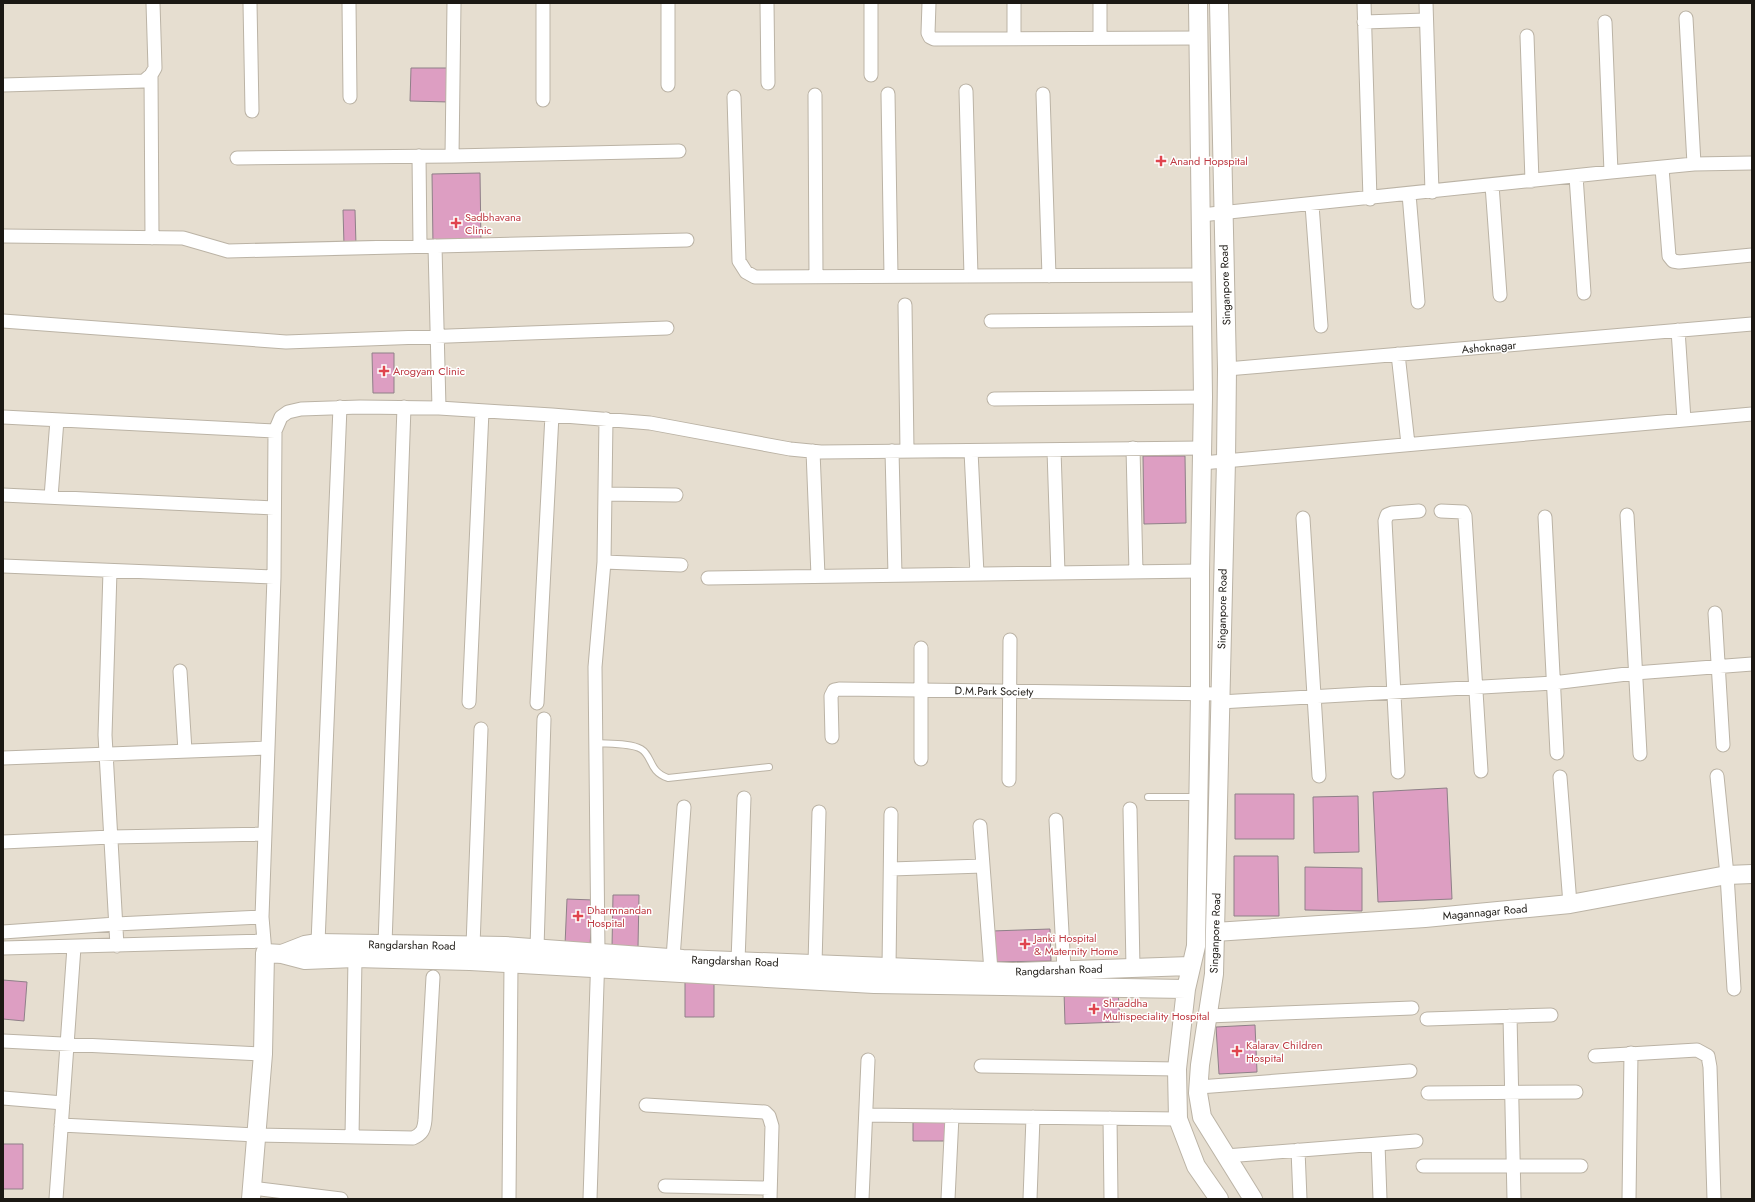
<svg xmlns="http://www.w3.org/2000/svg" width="1755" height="1202" viewBox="0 0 1755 1202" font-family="Jost,sans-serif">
	<rect width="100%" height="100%" fill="#e6ded0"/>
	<path fill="#dd9ec2" stroke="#8f8088" d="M411,68H449V102L410,101Z
		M480,173L481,244L433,245L432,174Z
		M343,210H355L356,245H344Z
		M372,353H394V393H373Z
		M1143,456H1185L1186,523L1144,524Z
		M1447,788L1452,899L1378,902L1373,792Z
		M1235,794H1294V839H1235Z
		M1358,796L1359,852L1314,853L1313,797Z
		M1234,856H1278L1279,916H1234Z
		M1305,867L1362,868V911L1305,910Z
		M613,895H639L638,947H612Z
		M567,899L593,900L590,946L565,945Z
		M1050,929L1051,961L993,962L992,931Z
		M3,980L27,982L24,1021L3,1019Z
		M685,981H714V1017H685Z
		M1118,990L1120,1022L1065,1024L1064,992Z
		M1255,1025L1257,1072L1219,1074L1216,1027Z
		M913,1120H946V1141H913Z
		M3,1144H23V1189H3Z"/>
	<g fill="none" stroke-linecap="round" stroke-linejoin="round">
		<g stroke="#bbb3a5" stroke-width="8">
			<path id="lane" d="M596,743C608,744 631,743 641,749C653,756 648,771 668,778L769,767
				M1148,797H1197"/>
		</g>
		<g stroke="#bbb3a5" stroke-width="15">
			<path id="street" d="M250,3L252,111
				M349,3L350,97
				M668,3V85
				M767,3L768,83
				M929,3L928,33L930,37L934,39L1199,38
				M1364,3L1370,199
				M1426,3L1432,192
				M1686,18L1694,164
				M1364,22L1426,20
				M1605,22L1611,172
				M1527,36L1532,181
				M1100,38V3
				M1014,39V3
				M151,75L152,238
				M871,75V3
				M3,85L144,81L151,75L155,68L153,3
				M966,91L971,276
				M888,94L891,276
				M1043,94L1049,276
				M815,95L816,276
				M734,97L739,261L746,272L755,277L1202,275
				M543,100V3
				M419,156L420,246
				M452,156L454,3
				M237,158L452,156L679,151
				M1662,168L1669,256L1673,261L1679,262L1752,255
				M1576,176L1584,293
				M1492,185L1500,295
				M1409,194L1418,302
				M1312,205L1321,326
				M1201,215L1611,172L1694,164L1752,163
				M3,236L183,238L228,251L687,240
				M435,246L439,408
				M905,305L907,451
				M3,321L286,342L667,328
				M991,321L1202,319
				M1678,330L1684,420
				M1398,354L1408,444
				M1227,369L1752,324
				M994,399L1203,397
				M3,417L275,431
				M1133,448L1136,572
				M1054,450L1058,573
				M813,451L818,576
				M892,451L895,575
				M971,451L977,574
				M1202,463L1752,414
				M605,494L676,495
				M3,495L274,508
				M51,497L57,420
				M1441,511L1463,512L1465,516L1481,771
				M1627,515L1640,754
				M1545,517L1557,753
				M1303,518L1319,776
				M604,562L681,565
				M3,566L274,577
				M110,571L105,735L117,946
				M708,578L1200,571
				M1715,613L1723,745
				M921,648V759
				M180,671L185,751
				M469,702L482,411
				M1220,702L1553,683L1635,673L1752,664
				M537,703L552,415
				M832,737L831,696L834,690L839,689L1221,694
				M3,758L268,748
				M1398,772L1385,521L1387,515L1392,513L1419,511
				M1717,776L1727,875L1734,989
				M1560,777L1570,904
				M1009,780L1010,640
				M1130,809L1133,968
				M1056,820L1064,970
				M980,826L991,971
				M3,842L111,837L265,834
				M891,869L983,866
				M3,932L116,924L262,917
				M318,943L340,407
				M385,944L404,407
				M473,946L481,729
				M3,948L264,941
				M537,948L544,719
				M265,953L262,917L274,577L275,431L281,417L288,412L301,409L360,407L439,408L552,415L650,423L790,449L821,452L1202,448
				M673,958L684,807
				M738,961L744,798
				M815,964L819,812
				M889,967L891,814
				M1208,1016L1412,1008
				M1510,1016L1514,1199
				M1427,1019L1551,1015
				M3,1041L263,1054
				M1595,1056L1697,1050L1708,1056L1710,1067L1714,1199
				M981,1066L1177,1069
				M1199,1087L1410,1071
				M1428,1093L1576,1092
				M3,1098L63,1103
				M646,1105L765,1112L769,1116L772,1126L770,1199
				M866,1115L1178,1119
				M1110,1118L1111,1199
				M61,1125L256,1135L413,1138C422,1134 424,1130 425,1120L433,977
				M352,1137L355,958
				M1378,1144L1380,1199
				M1298,1150L1300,1199
				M1226,1156L1416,1141
				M1423,1166H1581
				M665,1186L770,1188
				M252,1188L341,1199
				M56,1199L74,947
				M509,1199L511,965
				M590,1199L598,953L595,667L604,562L606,419
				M862,1199L868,1060
				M948,1199L952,1116
				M1030,1199L1033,1117
				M1629,1199L1631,1053"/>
		</g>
		<g stroke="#bbb3a5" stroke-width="20">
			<path id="secondary" d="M1198,3L1203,397L1200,571V695L1196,946L1186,989L1177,1069L1178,1119L1196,1166L1219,1199
				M1219,3L1227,369L1226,460L1214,974L1200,1065L1198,1093L1202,1117L1253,1199
				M1215,932L1425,918L1570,904L1727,875L1752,874
				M282,954L305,945L318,943L505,946L683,959L1013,972L1190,966
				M251,1199L263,1054L265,953L282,954L305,960L355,958L470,961L874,984L1186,989"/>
		</g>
		<use href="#lane" stroke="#fff" stroke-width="6"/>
		<use href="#street" stroke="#fff" stroke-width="13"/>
		<use href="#secondary" stroke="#fff" stroke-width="18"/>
	</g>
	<g fill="#e0444e" stroke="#fff" stroke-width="1.5">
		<path d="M1159 155h4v4h4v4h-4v4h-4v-4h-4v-4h4z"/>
		<path d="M454 217h4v4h4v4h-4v4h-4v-4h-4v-4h4z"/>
		<path d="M382 365h4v4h4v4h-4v4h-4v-4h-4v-4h4z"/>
		<path d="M576 910h4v4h4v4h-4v4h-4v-4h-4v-4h4z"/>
		<path d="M1023 938h4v4h4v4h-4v4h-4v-4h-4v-4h4z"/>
		<path d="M1092 1003h4v4h4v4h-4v4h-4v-4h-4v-4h4z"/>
		<path d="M1235 1045h4v4h4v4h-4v4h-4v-4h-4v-4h4z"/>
	</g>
	<g text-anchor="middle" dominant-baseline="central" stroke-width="3" stroke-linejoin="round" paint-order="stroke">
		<g font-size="11" fill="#be3a42" stroke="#fff" text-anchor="start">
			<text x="1170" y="161">Anand Hopspital</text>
			<text x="465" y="217">Sadbhavana<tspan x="465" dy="13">Clinic</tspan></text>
			<text x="393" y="371">Arogyam Clinic</text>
			<text x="587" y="910">Dharmnandan<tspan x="587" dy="13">Hospital</tspan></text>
			<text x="1034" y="938">Janki Hospital<tspan x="1034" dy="13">&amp; Maternity Home</tspan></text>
			<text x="1103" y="1003">Shraddha<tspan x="1103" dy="13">Multispeciality Hospital</tspan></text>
			<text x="1246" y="1045">Kalarav Children<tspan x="1246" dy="13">Hospital</tspan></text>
		</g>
		<g font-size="11" fill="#1b1813" stroke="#fff">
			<text transform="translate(1225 285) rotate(-92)">Singanpore Road</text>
			<text transform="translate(1489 347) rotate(-5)">Ashoknagar</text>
			<text transform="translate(1222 609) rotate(-89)">Singanpore Road</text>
			<text transform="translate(994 691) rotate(1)">D.M.Park Society</text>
			<text transform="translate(1485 912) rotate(-5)">Magannagar Road</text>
			<text transform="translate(1215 933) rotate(-88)">Singanpore Road</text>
			<text transform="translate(412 945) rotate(1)">Rangdarshan Road</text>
			<text transform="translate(735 961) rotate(2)">Rangdarshan Road</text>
			<text transform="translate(1059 970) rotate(-2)">Rangdarshan Road</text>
		</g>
	</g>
	<rect width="1755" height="1202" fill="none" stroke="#1b1813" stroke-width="8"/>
</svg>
